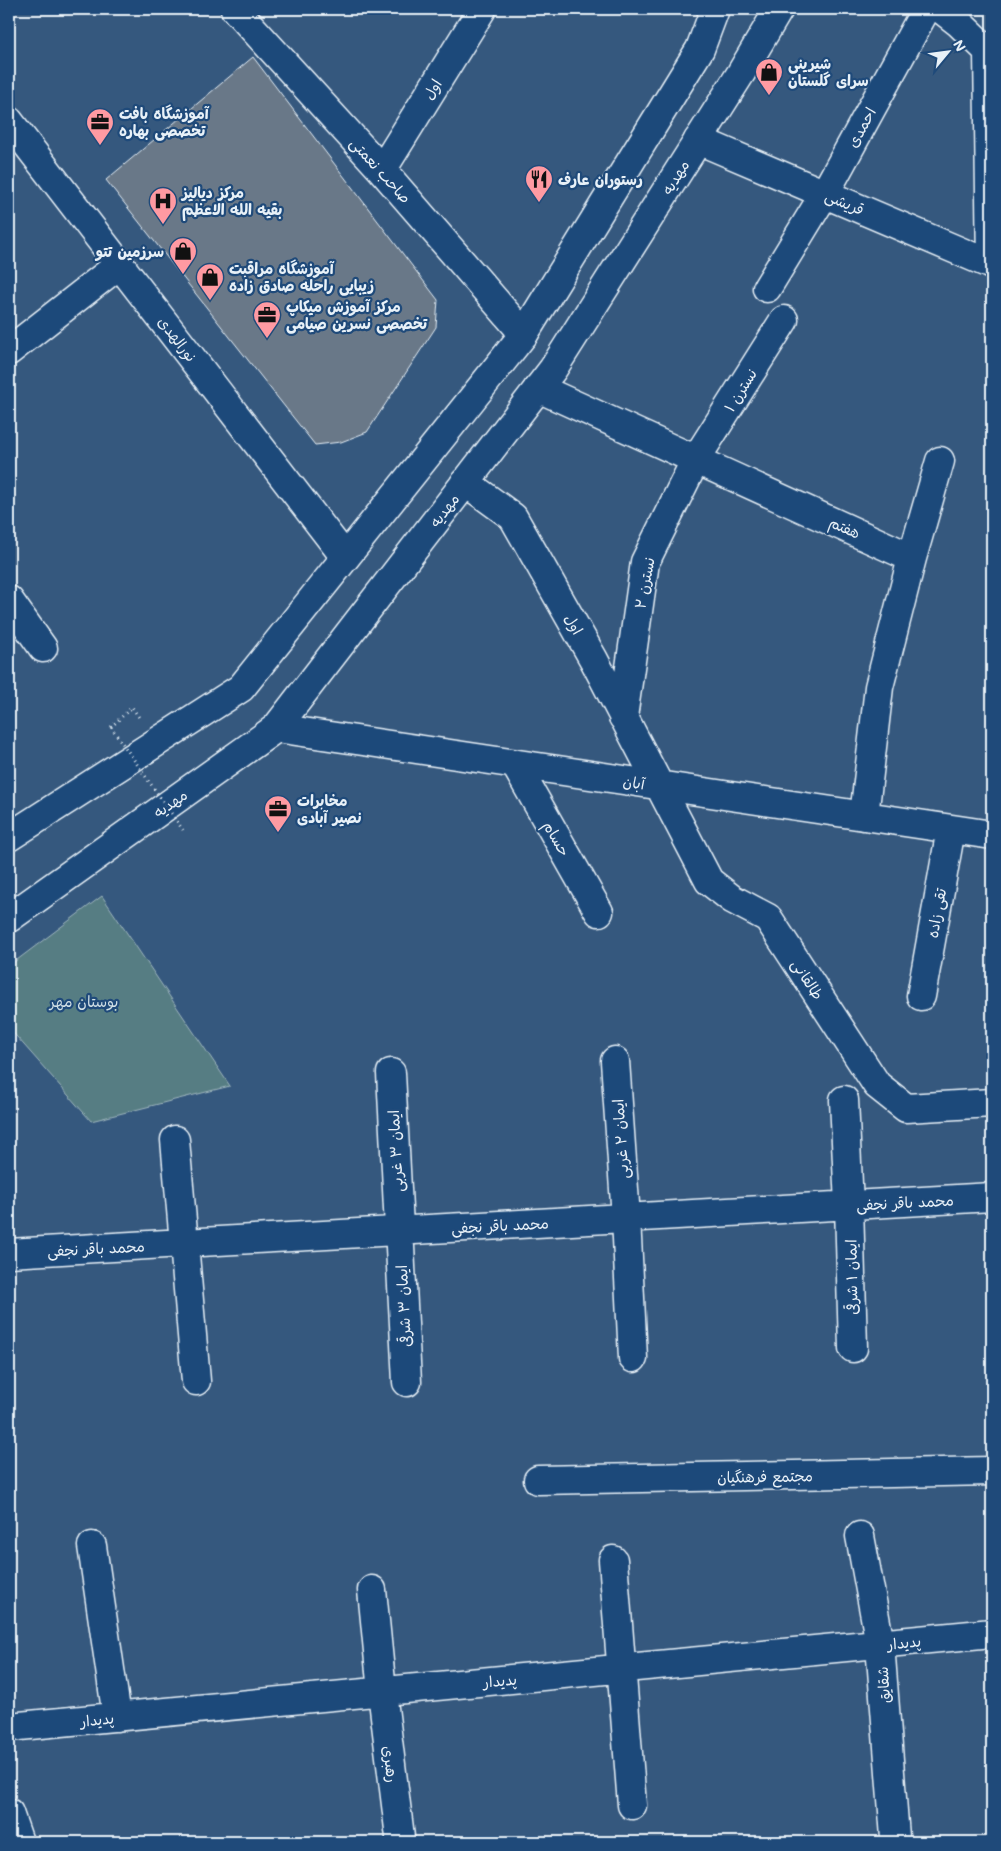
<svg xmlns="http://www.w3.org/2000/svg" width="1001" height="1851" viewBox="0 0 1001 1851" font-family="Mali,'Playpen Sans Arabic',sans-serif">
	<rect width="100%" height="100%" fill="#35587e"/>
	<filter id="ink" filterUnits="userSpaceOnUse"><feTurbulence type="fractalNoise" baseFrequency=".02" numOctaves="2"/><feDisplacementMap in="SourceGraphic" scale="10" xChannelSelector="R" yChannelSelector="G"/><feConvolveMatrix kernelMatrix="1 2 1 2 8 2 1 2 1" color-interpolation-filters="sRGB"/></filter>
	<g filter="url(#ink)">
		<path fill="#577d83" stroke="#a0b7be" d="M102,896L230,1086L91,1121L9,1028V966Z"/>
		<path fill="#697888" stroke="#e8f1f8" d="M253,57L438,300L436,327L367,432L341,442L315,445L106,180Z"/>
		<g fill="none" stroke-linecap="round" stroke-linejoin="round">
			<g stroke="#e8f1f8" stroke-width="31">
				<path id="minor" d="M235,9L382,170L524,334
					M941,9L959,23L988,51L991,265
					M9,121L345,557
					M698,140L992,265
					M382,170L482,9
					M767,288L825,193L926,9
					M9,351L120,264
					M538,388L912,558
					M465,482L513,517L594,660L709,881L732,899L768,918L877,1085L906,1108L992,1103
					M9,600L43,648
					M623,717L645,562L696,459L784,320
					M276,728L992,835
					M515,764L599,912
					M864,816L879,687L912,558L940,461
					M921,996L951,829
					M615,1061L626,1218L633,1358
					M391,1073L407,1382
					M844,1100L849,1205L853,1348
					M175,1140L196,1381
					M9,1253L992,1197
					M538,1480L992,1471
					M860,1536L880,1644L895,1837
					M92,1546L117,1717
					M613,1560L632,1805
					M372,1590L382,1692L400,1837
					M9,1727L992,1633
					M9,1813L19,1842"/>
			</g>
			<g stroke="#e8f1f8" stroke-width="31">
				<path id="major" d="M9,837L241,688L524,334L700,49L715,9
					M9,918L276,728L553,369L741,73L779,9"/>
			</g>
			<path stroke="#e8f1f8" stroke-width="3" stroke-dasharray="1 4" stroke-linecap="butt" d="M111,727L132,707L140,719"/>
			<use href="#minor" stroke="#1f4a7a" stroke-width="28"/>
			<use href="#major" stroke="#1f4a7a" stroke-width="28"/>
			<path stroke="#e8f1f8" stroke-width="3" stroke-dasharray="1 4" stroke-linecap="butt" d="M111,727L183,830"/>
		</g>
	</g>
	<defs>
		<g id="shop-pin" transform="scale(1.4375)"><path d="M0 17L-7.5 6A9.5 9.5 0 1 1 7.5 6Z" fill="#ff9aa2" stroke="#1f4a7a"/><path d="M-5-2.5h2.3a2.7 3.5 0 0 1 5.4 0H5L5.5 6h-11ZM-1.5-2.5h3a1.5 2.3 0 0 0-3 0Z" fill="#111"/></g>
		<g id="office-pin" transform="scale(1.4375)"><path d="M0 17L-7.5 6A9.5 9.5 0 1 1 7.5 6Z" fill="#ff9aa2" stroke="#1f4a7a"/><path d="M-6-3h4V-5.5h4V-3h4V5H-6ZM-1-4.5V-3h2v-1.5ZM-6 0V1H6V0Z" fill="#111"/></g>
		<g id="restaurant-pin" transform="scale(1.4375)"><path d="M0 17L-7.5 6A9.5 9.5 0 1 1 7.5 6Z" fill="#ff9aa2" stroke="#1f4a7a"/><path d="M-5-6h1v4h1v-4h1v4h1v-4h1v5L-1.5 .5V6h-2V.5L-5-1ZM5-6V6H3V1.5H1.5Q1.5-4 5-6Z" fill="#111"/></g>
		<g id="hospital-pin" transform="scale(1.4375)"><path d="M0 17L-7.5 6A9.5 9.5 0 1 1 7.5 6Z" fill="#ff9aa2" stroke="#1f4a7a"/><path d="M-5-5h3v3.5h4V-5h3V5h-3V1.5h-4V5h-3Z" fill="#111"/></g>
	</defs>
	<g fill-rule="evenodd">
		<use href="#shop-pin" x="769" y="72"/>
		<use href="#office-pin" x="100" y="122"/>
		<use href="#restaurant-pin" x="539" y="179"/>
		<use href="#hospital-pin" x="163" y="201"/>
		<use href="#shop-pin" x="183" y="251"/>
		<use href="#shop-pin" x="210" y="277"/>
		<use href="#office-pin" x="267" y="315"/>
		<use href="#office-pin" x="278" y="809"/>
	</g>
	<g text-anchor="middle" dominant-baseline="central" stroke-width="4.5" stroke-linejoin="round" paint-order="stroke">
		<g font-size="15" font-weight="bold" fill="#e8f1f8" stroke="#1f4a7a" text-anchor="start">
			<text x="788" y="63">شیرینی<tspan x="788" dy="17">سرای گلستان</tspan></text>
			<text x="119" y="113">آموزشگاه بافت<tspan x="119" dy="17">تخصصی بهاره</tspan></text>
			<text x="558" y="179">رستوران عارف</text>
			<text x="182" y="192">مرکز دیالیز<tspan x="182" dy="17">بقیه الله الاعظم</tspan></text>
			<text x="164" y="251" text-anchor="end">سرزمین تتو</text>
			<text x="229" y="268">آموزشگاه مراقبت<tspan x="229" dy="17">زیبایی راحله صادق زاده</tspan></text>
			<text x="286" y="306">مرکز آموزش میکاپ<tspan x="286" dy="17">تخصصی نسرین صیامی</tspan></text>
			<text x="297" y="800">مخابرات<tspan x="297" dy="17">نصیر آبادی</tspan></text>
		</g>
		<g font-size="15" fill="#e8f1f8" stroke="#1f4a7a">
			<text transform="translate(432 89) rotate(-58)">اول</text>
			<text transform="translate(861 127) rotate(-61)">احمدی</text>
			<text transform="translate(381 170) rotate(48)">صاحب نعمتی</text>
			<text transform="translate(675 177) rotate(-58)">مهدیه</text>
			<text transform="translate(845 202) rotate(23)">قریشی</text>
			<text transform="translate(178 339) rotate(52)">نورالهدی</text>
			<text transform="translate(740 390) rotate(-58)">نسترن ۱</text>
			<text transform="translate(444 510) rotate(-52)">مهدیه</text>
			<text transform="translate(845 527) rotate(24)">هفتم</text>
			<text transform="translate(644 583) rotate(-79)">نسترن ۲</text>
			<text transform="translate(574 624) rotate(60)">اول</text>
			<text transform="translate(634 782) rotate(9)">آبان</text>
			<text transform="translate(170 803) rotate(-35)">مهدیه</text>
			<text transform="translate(557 838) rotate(60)">حسام</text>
			<text transform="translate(936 913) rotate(-80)">تقی زاده</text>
			<text transform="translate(808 979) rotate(57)">طالقانی</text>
			<text transform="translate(620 1139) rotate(-94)">ایمان ۲ غربی</text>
			<text transform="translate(395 1151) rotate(-93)">ایمان ۳ غربی</text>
			<text transform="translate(905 1202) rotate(-3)">محمد باقر نجفی</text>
			<text transform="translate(500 1225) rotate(-3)">محمد باقر نجفی</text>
			<text transform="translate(96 1248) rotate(-3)">محمد باقر نجفی</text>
			<text transform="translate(851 1277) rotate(-91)">ایمان ۱ شرقی</text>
			<text transform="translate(403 1306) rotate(-93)">ایمان ۳ شرقی</text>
			<text transform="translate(765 1476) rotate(-1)">مجتمع فرهنگیان</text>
			<text transform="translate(904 1642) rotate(-6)">پدیدار</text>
			<text transform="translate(500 1680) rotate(-5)">پدیدار</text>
			<text transform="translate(883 1685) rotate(-94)">شقایق</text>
			<text transform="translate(97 1719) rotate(-6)">پدیدار</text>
			<text transform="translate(391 1764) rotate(83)">رهبری</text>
		</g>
		<g font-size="15" fill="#d2e0e6" stroke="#1f4a7a">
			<text x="84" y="1001">بوستان مهر</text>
		</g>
	</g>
	<rect width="1001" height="1851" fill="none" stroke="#1f4a7a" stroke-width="30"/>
	<rect x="15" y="15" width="971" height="1821" fill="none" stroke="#e8f1f8" stroke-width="2" filter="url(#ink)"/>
	<g transform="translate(948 52) rotate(61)" stroke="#1f4a7a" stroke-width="4" paint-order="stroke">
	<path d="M0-4L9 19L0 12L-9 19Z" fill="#e8f1f8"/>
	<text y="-8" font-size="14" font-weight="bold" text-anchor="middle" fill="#e8f1f8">N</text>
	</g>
</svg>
